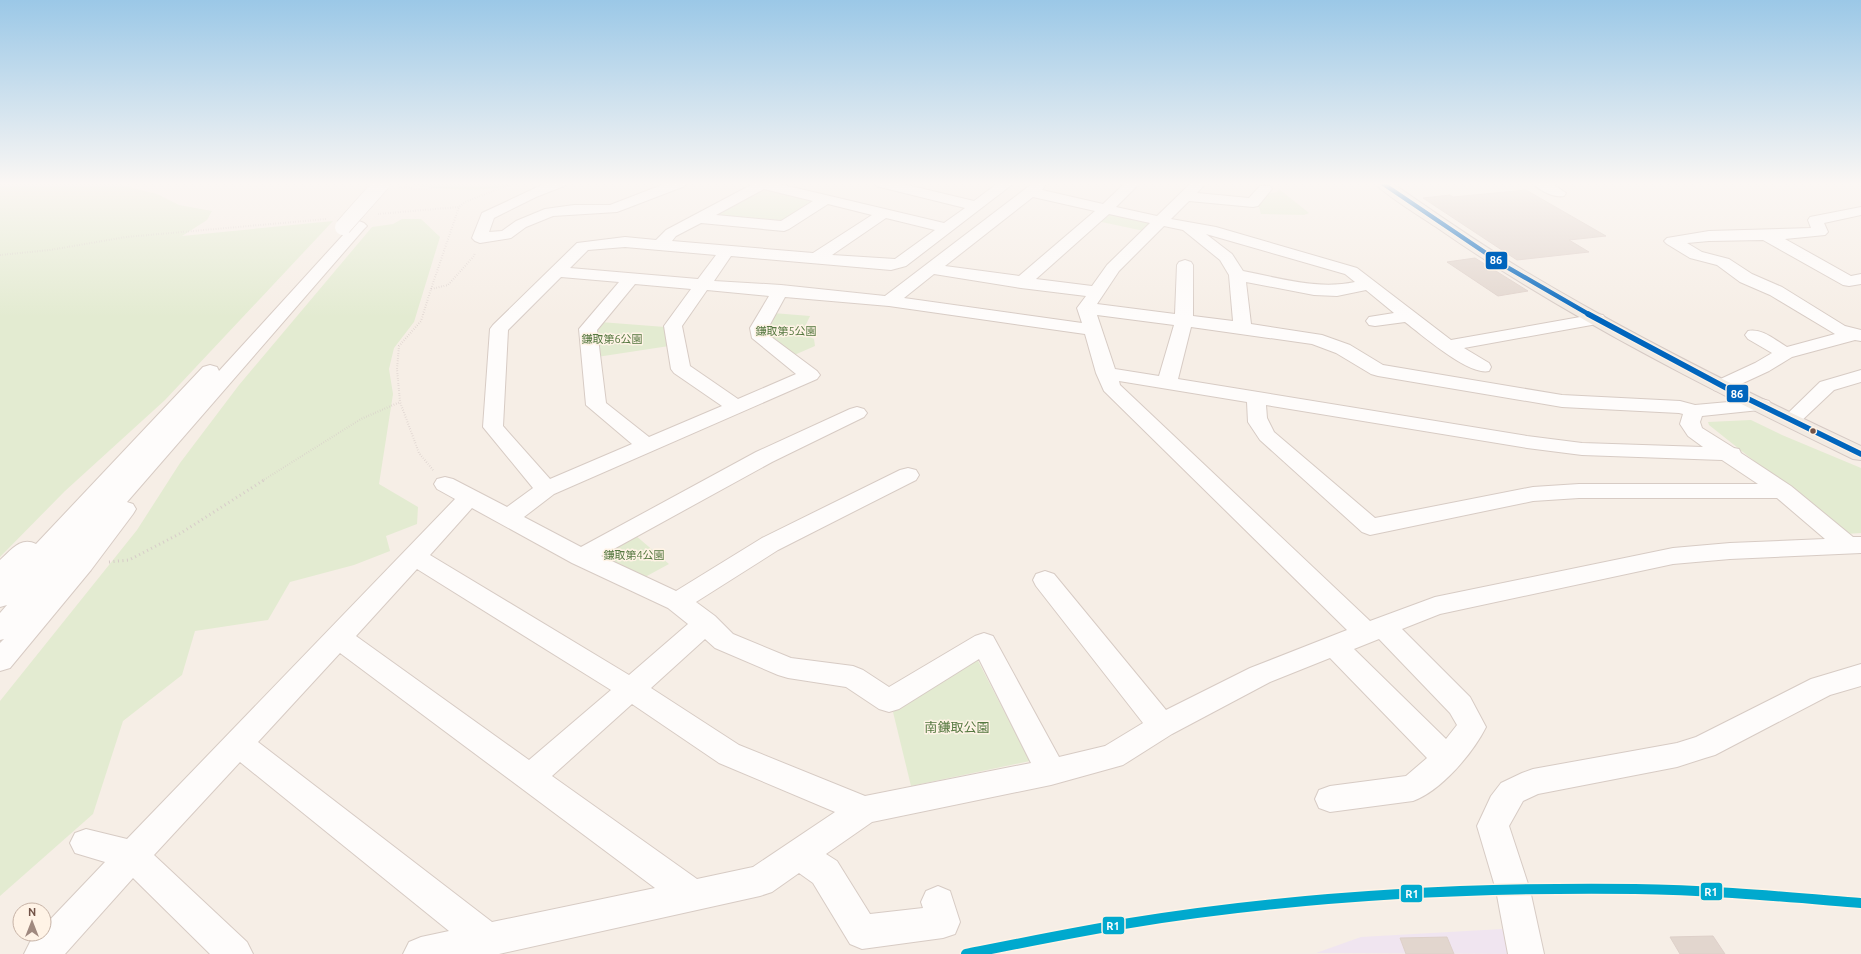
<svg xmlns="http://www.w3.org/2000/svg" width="1861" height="954" viewBox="0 0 1861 954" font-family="Ubuntu,'Noto Sans JP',sans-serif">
	<rect width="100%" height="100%" fill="#f6eee6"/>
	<path fill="#f0e5f0" d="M1502,929L1512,954L1316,953L1361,937Z"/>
	<path fill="#e3ebd1" d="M0,183H113L157,194L179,205L212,211L207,220L182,236L333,221L165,400L65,491L0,557Z
		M413,183H517C490,194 441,189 411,185Z
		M764,187L819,200L781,223L709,218Z
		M1279,189L1309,213L1304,215L1261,214L1259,207L1266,194L1277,192Z
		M1106,213L1148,221L1151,224L1144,231L1097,221Z
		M402,219H421L440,237L414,322L394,348L389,369L393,394L379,484L418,507L417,524L386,536L390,551L354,565L290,582L268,620L195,631L182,675L123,721L93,814L0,896V701L137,530L180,463L239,385L372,227L393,224Z
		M773,313L810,316L803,331L804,334L814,339L815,346L792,356L764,334Z
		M600,322L665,327L669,346L597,357L595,329Z
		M1751,420L1782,435L1861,468V533L1846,534L1709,425L1708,422Z
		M635,535L669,564L645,577L606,558L609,549Z
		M976,657L1030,761L911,786L893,712Z"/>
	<path fill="#e2d6ce" stroke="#ded0c9" d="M1526,190L1606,236L1569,240L1589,252L1517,260L1423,198L1450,195L1453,197Z
		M1475,258L1528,291L1498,296L1447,262Z
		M1713,936L1725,954H1680L1670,937Z
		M1447,937L1454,954H1406L1400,938Z"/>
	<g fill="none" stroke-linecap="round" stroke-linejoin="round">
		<g stroke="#d7cbc4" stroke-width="2">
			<path id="minor" d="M546,183H566L564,186L536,197L494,218L489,232L502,231L516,221L545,209L574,205H610L667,183H687L685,186L617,212L553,216L526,227L511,238L480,243L475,241L472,238L482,213Z
				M750,183H775L944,223L965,208L876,186L874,183H899L974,201L998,183H1014L906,266L891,270L731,256L714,281L781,285L885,296L1033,183H1047L1042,190L1103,204L1125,183H1140L1116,207L1157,216L1191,183H1206L1197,193L1249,198L1260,186H1270L1272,189L1258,206L1253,207L1189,201L1171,219L1216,227L1357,268L1451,340L1597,314L1603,315L1606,319L1603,323L1597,324L1464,348L1489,363L1491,367L1489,371C1469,376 1422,335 1405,322L1375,326L1369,325L1366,321L1369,317L1394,313L1366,290L1337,296L1314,295L1246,282L1251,324L1322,335L1350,345L1383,365L1562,395L1680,401L1695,405L1762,399L1769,401L1772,405L1769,409L1702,416L1700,422L1702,428L1734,448L1739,449L1741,453L1791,486L1853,537H1861V553L1730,559L1673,564L1440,614L1402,629L1470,697L1486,727C1473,753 1441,791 1413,801L1330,812L1319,808L1315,799L1319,790L1330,786L1406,776L1427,758L1330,658L1270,682L1172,734L1123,765L1051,785L872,822L826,854L837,861L870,914L923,908L921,902L926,891L938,886L950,891L960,922L955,934L943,938L862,949L850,944L813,883L799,873L772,892L760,896L499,954H403L409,942L421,937L449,931L240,762L154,855L247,942L253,954H210L133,878L65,954H24L30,942L37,934H44V926L105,862L75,853L70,843L75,833L86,829L127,839L455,499L437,489L434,484L437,479L445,477L453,479L507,507L533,488L483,427L490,329L493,325L577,243L625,237L656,240L666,230L751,185ZM764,189L813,201L781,221L716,215ZM1033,197L1095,211L1019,276L945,266ZM828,204L872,215L813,253L672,241L676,236L701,223L784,231L789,229ZM1109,214L1150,223L1107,265L1092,286L1036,279ZM886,218L935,230L895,259L832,255ZM1164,226L1183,230L1220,260L1229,275L1233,321L1193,316V265L1191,262L1185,260L1179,262L1177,265L1175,314L1097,304L1119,271ZM1206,234L1345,274L1355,282C1317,290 1280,278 1243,271L1232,254ZM625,247L716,255L698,279L570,268L588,250ZM934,274L1021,288L1086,296L1077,308L1082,323L904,298ZM561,277L619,282L579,329L586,405L632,444L550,479L503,426L508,330ZM635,284L691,289L664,326L671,369L674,373L722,406L649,437L606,403L597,330ZM707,290L769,296L750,328L752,338L796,374L738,399L690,366L682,326ZM785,297L889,306L1085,334L1096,373L1104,391L1347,630L1250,668L1166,710L1054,574L1045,571L1036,574L1033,580L1036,586L1143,723L1105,746L1059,757L993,636L984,633L975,636L889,687L863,670L853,666L791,658L733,634L715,616L696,602L778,550L916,480L919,475L916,470L908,468L900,470L762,538L676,591L601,556L772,462L864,417L867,413L864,409L857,407L850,409L756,452L581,547L524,517L554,494L817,379L820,375L817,371L770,336L768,328ZM1097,315L1174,325L1159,376L1115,369ZM1191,327L1312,344L1336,353L1371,374L1378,376L1562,407L1679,413L1683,414L1680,424L1688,436L1703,447L1582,443L1527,436L1178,379ZM1119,381L1247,402L1248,422L1260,440L1362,532L1370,535L1533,501L1579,498H1777L1825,539L1730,543L1673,548L1435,597L1370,621L1120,385ZM1266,405L1527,448L1582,455L1722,460L1758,484H1579L1533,487L1375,518L1274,432L1267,418ZM472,508L572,563L668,608L688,624L629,675L430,555ZM417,569L611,690L529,760L356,636ZM705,639L715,648L778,675L788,678L846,687L879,709L889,712L899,709L979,659L1031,763L865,796L739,745L651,688ZM1379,639L1450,713L1457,725L1446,739L1354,649ZM340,653L655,888L492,922L258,742ZM632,704L719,763L835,812L753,867L697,879L552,776Z
				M1533,183H1551L1566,193L1564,196C1555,198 1539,191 1533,183Z
				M1861,207V215L1824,223L1828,232L1825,235L1785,239L1851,276L1861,274V284L1849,286L1843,285L1763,240L1709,241L1687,243L1702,252L1729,259L1752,274L1782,287L1845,326L1861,330V341L1855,340L1792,357L1769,371L1728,390L1721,392L1714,390L1711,386L1714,382L1755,363L1772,353L1748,339L1745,335L1748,331C1762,328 1775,340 1787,347L1835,334L1770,295L1740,282L1717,265L1690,258L1667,244L1664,241L1667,238L1709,231L1811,228L1808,220L1810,217Z
				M359,221L364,223L367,226L364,229L127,502L133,504L136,509L133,514L91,570L10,668L0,671V643L4,639L0,640V613L7,605L0,607V560C11,550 21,536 36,544L203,367L210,365L217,367L219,371L354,223Z
				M1861,370V382L1834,390L1798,424L1791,426L1784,424L1781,420L1820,382Z
				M1861,664V686L1830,695L1715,755L1705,758L1677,767L1538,794L1523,801L1509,826L1530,890L1544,954H1508L1496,890L1477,826L1491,796L1501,783L1522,773L1533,769L1677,743L1696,737L1811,679Z"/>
		</g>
		<g stroke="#d5c9c4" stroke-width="2">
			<path id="major" d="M1375,183H1392C1437,214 1481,245 1528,273C1635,337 1748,393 1861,446V460L1853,459C1711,390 1569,319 1439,229C1426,220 1383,194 1375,183Z"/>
		</g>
		<path stroke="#d7ccc9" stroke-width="2" stroke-dasharray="0.5 2" stroke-linecap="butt" d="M399,187L420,189L488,183
			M378,214L459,207
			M0,255L50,250L126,237L327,219
			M431,289L459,207L465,202L514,183
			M433,470L419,453L400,402L397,369L399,346L421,321L431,289L448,285L474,256L475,252
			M262,481L361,419L400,402"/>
		<path stroke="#d7ccc9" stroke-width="3" stroke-dasharray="1 3.5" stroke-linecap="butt" d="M109,562L129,560L181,533L264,480"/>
		<use href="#minor" fill="#fefcfb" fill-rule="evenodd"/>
		<use href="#major" fill="#f2ebe3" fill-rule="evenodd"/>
		<g stroke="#d7cbc4" stroke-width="17" stroke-linecap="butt">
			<path id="minor-bridge" d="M343,227L382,183"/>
		</g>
		<use href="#minor-bridge" stroke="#fefcfb" stroke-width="16"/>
		<g stroke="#fff3e6" stroke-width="6">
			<path id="bus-1-far1" d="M1382,183L1505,266L1590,315"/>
		</g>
		<g stroke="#fff3e6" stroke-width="8">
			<path id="bus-1" d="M1588,314L1732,391L1861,454"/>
		</g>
		<use href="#bus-1-far1" stroke="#0065bd" stroke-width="4.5"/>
		<use href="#bus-1" stroke="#0065bd" stroke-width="5.5"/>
		<g stroke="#fff3e6" stroke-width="13">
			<path id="rail-1" d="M966,954C1021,943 1075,932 1130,923C1297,896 1467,887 1635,889C1711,890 1786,897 1861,903"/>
		</g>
		<use href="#rail-1" stroke="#00a9ce" stroke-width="10"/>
	</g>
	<linearGradient id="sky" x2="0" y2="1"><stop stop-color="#9bc8e7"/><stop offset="0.58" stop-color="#fbf7f4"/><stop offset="1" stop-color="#fbf7f4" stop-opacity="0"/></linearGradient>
	<rect width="1861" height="317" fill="url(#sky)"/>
	<circle fill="#725347" stroke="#fff3e6" stroke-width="1.5" cx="1813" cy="431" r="3.5"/>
	<g text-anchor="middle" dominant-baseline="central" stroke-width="3" stroke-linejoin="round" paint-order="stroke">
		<g font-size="11" fill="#557840" stroke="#fff3e6">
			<text x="786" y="331">鎌取第5公園</text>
			<text x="612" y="339">鎌取第6公園</text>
			<text x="634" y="555">鎌取第4公園</text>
		</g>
		<g font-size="13" fill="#557840" stroke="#fff3e6">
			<text x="957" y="727">南鎌取公園</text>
		</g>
	</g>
	<g stroke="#fff3e6" stroke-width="1.5">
		<rect x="1485" y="251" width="23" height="19" rx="4" fill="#0065bd"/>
		<rect x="1726" y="384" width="23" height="19" rx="4" fill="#0065bd"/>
		<rect x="1700" y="882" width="23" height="19" rx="4" fill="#00a9ce"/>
		<rect x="1400" y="884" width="23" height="19" rx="4" fill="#00a9ce"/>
		<rect x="1102" y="916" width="23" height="19" rx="4" fill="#00a9ce"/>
	</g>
	<g font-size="11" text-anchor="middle" font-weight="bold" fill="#fff">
		<text x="1496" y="264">86</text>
		<text x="1737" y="398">86</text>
		<text x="1711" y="896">R1</text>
		<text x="1412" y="898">R1</text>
		<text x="1113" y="930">R1</text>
	</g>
	<g transform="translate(32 922)"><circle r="19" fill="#fff3e6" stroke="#c7b3a6"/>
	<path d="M0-3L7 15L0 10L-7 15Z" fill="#a0897f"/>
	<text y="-6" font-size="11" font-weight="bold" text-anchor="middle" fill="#725347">N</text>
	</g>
</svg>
